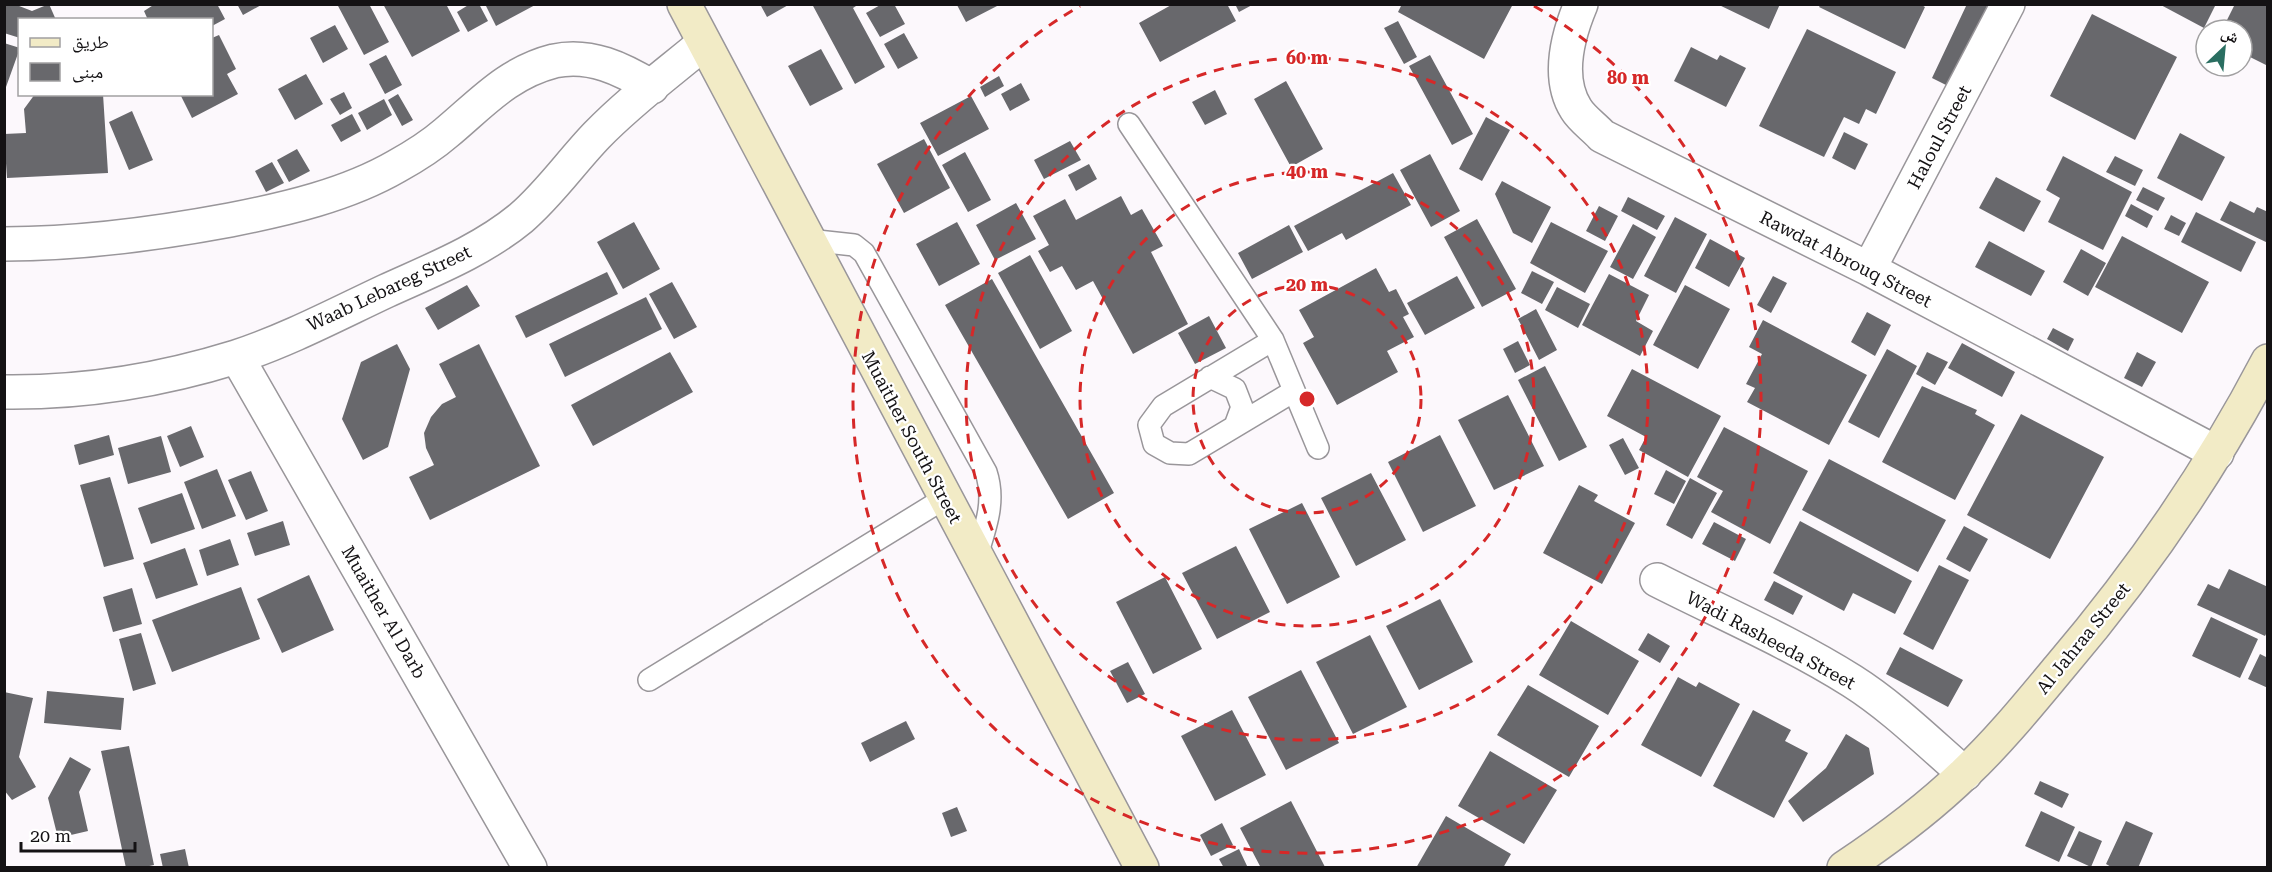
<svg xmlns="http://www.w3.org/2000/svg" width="2272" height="872" viewBox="0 0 2272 872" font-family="'Roboto Serif','Noto Naskh Arabic',serif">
	<rect width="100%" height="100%" fill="#fcf8fc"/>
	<path fill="#68686c" d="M4,4H14L32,11L49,4L56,20H20V38L4,33Z
		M155,4H217L225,19L212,26V20H148L144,11Z
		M237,4H263L243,15Z
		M337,4H369L389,42L364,55Z
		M383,4H446L460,31L412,57Z
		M470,4H479L488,21L468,32L457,12Z
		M485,4H537L496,26Z
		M760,4H790L767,17Z
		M812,4H859L853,8L885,67L855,84Z
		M882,4H894L905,24L880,37L866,13Z
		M1173,4H1227L1236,21L1160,62L1139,23Z
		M1235,4H1254L1239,12Z
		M1402,4H1513L1484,59L1398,12Z
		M1717,4H1780L1769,29Z
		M1821,4H1920L1925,7L1905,49L1819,7Z
		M1967,4H1995L1954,89L1932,78Z
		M2159,4H2216L2204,28Z
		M2235,4H2268V66L2242,53V30H2222Z
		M957,5H999L966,22Z
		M2092,14L2177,57L2135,140L2050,96Z
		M1398,21L1417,57L1404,64L1384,28Z
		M335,25L348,49L323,63L310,38Z
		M1807,29L1896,72L1876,114L1866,109L1859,124L1844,117L1824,157L1759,126Z
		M904,33L918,58L898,69L884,44Z
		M219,35L236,69L227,74L238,94L192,118L180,94H212V38Z
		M4,43L20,48L6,87H4Z
		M1691,47L1717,60L1720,55L1746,68L1726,107L1674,81Z
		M821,49L843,89L810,106L788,66Z
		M386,55L402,85L385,94L369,64Z
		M1430,55L1473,134L1452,145L1409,66Z
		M306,74L323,104L295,120L278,89Z
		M999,76L1004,86L985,97L980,87Z
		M1286,81L1323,149L1291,167L1254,99Z
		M1021,83L1030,100L1010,111L1001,94Z
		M1215,90L1227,114L1205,125L1192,102Z
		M344,92L352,108L340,115L330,99Z
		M35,94H103L108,173L7,178L4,134L26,133L24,109Z
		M398,94L413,120L402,126L388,100Z
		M971,96L989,129L938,156L920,123Z
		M384,99L392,115L367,130L358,113Z
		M132,111L153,160L129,170L109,122Z
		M352,114L361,131L341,142L331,125Z
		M1486,117L1510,130L1482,181L1459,169Z
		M1844,132L1868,144L1855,170L1832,158Z
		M2180,133L2225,157L2202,201L2157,178Z
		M924,139L950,188L904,213L877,164Z
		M1070,141L1081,160L1044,179L1034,160Z
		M297,149L310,171L289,182L277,160Z
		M965,152L991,200L968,212L942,165Z
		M1430,154L1460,211L1431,227L1400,170Z
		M2063,156L2132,192L2103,250L2048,222L2060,198L2046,190Z
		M2115,156L2143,170L2135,186L2106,172Z
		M272,162L284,183L266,192L255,171Z
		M1089,164L1097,179L1076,191L1068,175Z
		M1393,173L1411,205L1346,240L1342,233L1308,251L1294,226Z
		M1996,177L2041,201L2024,232L1979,208Z
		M1502,181L1551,207L1532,243L1513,233L1495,194Z
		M2143,187L2165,198L2158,211L2136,200Z
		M1121,196L1131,215L1142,209L1163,246L1151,252L1188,324L1133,354L1093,281L1076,290L1062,266L1050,272L1038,251L1049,245L1033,216L1065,199L1076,220Z
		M1628,197L1665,216L1657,230L1621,211Z
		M2230,201L2254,213L2257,207L2268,212V243L2220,220Z
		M1016,203L1036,239L995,260L976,225Z
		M2131,204L2153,216L2147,228L2125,216Z
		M1599,206L1618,216L1605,241L1586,231Z
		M2196,212L2256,242L2241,272L2181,242Z
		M2171,215L2186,223L2179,236L2164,229Z
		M1675,217L1707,234L1676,293L1644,276Z
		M1477,219L1516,289L1482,307L1444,237Z
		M634,222L660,269L623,289L597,242Z
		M957,222L980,264L939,286L916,244Z
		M1551,222L1608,251L1585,293L1530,263Z
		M1633,224L1656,237L1633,279L1610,267Z
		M1289,225L1303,252L1252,279L1238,253Z
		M2122,236L2209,282L2182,333L2095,287Z
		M1710,239L1745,258L1729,287L1695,268Z
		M1989,241L2045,271L2031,296L1975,267Z
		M2081,249L2106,263L2088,296L2063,282Z
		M1030,255L1072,331L1040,349L998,273Z
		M1376,268L1389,292L1396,289L1409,314L1403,317L1414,337L1387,351L1398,372L1337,405L1303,343L1314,337L1299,310Z
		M1532,271L1554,282L1542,304L1521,293Z
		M607,272L618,294L526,338L515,316Z
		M1609,274L1649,295L1636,321L1653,331L1640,356L1582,325Z
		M1457,276L1475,308L1425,335L1407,303Z
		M1773,276L1787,283L1771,313L1757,305Z
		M992,279L1114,493L1068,519L945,305Z
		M672,282L697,327L674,339L649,294Z
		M467,285L480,306L438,330L425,308Z
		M1685,285L1730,309L1698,369L1653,345Z
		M1557,287L1590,304L1578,328L1545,310Z
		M646,297L662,329L565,377L549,344Z
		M1536,309L1557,350L1539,360L1518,319Z
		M1867,312L1891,325L1875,356L1851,342Z
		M1209,316L1226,348L1195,364L1178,333Z
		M1763,320L1867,375L1829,445L1747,402L1755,388L1746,384L1762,354L1749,347Z
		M2053,328L2074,339L2068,351L2047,339Z
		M1518,341L1530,365L1515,373L1503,349Z
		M1962,343L2015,372L2002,397L1948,368Z
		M397,344L410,369L388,447L363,460L342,419L361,362Z
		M479,344L540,466L430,520L409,477L434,465L426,448L424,433L431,417L442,404L456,397L439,364Z
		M1887,349L1917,366L1879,438L1848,422Z
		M670,352L693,392L593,446L571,405Z
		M1927,352L1948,362L1935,385L1916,374Z
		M2137,352L2156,362L2142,387L2124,378Z
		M1545,366L1587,447L1559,461L1518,380Z
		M1632,369L1721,416L1688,477L1639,450L1646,437L1607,416Z
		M1922,386L1977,410L1975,414L1995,425L1955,500L1882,462Z
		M1508,395L1544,466L1494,490L1458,420Z
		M2021,414L2104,457L2050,559L1967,515Z
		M191,426L204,457L180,467L167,436Z
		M1724,427L1808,471L1770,544L1711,512L1723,491L1697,477Z
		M109,435L114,455L79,465L74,445Z
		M1440,435L1476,506L1423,532L1388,462Z
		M161,436L171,472L128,484L118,448Z
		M1623,438L1639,468L1625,475L1609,445Z
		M1829,459L1946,520L1918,572L1802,510Z
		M217,469L236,516L202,529L184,482Z
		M1666,470L1686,481L1674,504L1654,494Z
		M251,471L268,511L246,520L228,480Z
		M1371,473L1406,540L1356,566L1321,498Z
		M110,477L134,559L104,567L80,485Z
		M1690,478L1717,493L1692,539L1666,525Z
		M1579,485L1598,495L1594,501L1635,523L1602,584L1543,553Z
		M182,493L195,529L151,544L138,508Z
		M1302,503L1340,577L1287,604L1249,529Z
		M283,521L290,545L255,556L247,533Z
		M1800,521L1912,581L1895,614L1853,593L1844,611L1773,573Z
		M1714,522L1746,539L1735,561L1702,544Z
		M1964,526L1988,539L1970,572L1946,559Z
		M230,539L239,565L207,576L199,550Z
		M1236,546L1270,612L1217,639L1182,573Z
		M185,548L198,585L156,599L143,563Z
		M1939,565L1969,580L1933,650L1903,634Z
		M2229,569L2268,587V630L2265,636L2197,605L2208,584L2219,589Z
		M309,575L334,630L282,653L257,599Z
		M1165,577L1202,649L1153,674L1116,602Z
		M1774,581L1803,596L1793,615L1764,600Z
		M241,587L260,639L172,672L152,620Z
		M132,588L142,624L113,632L103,597Z
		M1440,599L1473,662L1419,690L1386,626Z
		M2211,617L2258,639L2240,678L2192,656Z
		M1571,621L1639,661L1608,715L1539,675Z
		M141,633L156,684L133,691L119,639Z
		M1648,633L1670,646L1660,663L1638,650Z
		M1370,635L1407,707L1353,734L1316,662Z
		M1900,647L1963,680L1948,707L1886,674Z
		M2260,654L2268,658V688L2248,679Z
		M1128,662L1145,694L1127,703L1110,671Z
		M1301,670L1339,743L1286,770L1248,697Z
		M1678,677L1696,687L1699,682L1740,704L1701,777L1641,745Z
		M1528,685L1599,726L1569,777L1497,735Z
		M47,691L124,698L121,730L44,723Z
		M4,692L33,698L19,757L36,787L12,800L4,790Z
		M1232,710L1266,775L1215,801L1181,736Z
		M1753,710L1791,730L1785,741L1808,753L1774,818L1713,786Z
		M906,721L915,739L870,762L861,743Z
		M1846,734L1869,748L1874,774L1803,822L1788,801L1826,768Z
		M129,746L154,865L140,868H126L101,751Z
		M1490,751L1557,790L1524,844L1458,806Z
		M70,757L91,769L79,792L88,831L58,838L48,798Z
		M2040,781L2069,794L2062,808L2034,794Z
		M1291,801L1325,867L1323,868H1261L1240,828Z
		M957,807L967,831L951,837L942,813Z
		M2041,811L2075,827L2059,862L2025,846Z
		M1446,816L1511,854L1503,868H1416Z
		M2126,821L2153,833L2138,868H2113L2106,864Z
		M1222,823L1233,845L1211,856L1200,835Z
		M2079,831L2102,841L2091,867L2067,856Z
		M185,849L189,868H163L160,854Z
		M1239,849L1248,868H1224L1219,859Z"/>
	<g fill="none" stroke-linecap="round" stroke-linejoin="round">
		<g stroke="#99969a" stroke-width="24">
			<path id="lane" d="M1129,124L1273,340L1318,448
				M808,240L854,245L864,253L986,472C996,502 985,529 976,558
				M1273,340L1163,406L1149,425L1154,444L1170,453L1189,454L1294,391
				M1210,377L1235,389L1242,407L1235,426
				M649,680L945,498"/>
		</g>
		<g stroke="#99969a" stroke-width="36">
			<path id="street" d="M1581,4C1568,35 1556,77 1576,109C1582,119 1594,127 1602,136L1869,269L2217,453
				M4,244C81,244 155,234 230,220C286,209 347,195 397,166C415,156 431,146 446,133C481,104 507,73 554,61C590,53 622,69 652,87
				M1869,269L2008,4
				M237,357L530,868
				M4,392C82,393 162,380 236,357C288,340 337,314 386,291C432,270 481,251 521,218C550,193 571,162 597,135C630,101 668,73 704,43
				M1657,580C1722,613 1790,642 1852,681C1893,707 1928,742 1965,774"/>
		</g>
		<g stroke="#99969a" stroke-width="36">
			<path id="secondary" d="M684,4L1142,868
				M1844,868C1886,840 1929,808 1965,773C1999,741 2029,704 2059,668C2140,573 2210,472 2268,361"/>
		</g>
		<use href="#lane" stroke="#fff" stroke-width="21"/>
		<use href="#street" stroke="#fff" stroke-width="33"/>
		<use href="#secondary" stroke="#f2ebc6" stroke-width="33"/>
	</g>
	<g fill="none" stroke="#d62828" stroke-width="3" stroke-dasharray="10 8">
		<circle cx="1307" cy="399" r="114"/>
		<circle cx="1307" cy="399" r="227"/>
		<circle cx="1307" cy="399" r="341"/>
		<path d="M1534 6A454 454 0 1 1 1080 6"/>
	</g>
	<g text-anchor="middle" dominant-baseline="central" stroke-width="4.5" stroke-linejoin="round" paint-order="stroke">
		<g font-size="18" fill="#141214" stroke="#fff">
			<text transform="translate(1939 137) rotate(-62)">Haloul Street</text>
			<text transform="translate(1846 259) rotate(27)">Rawdat Abrouq Street</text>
			<text transform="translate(389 288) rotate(-25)">Waab Lebareg Street</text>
			<text transform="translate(912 437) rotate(62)">Muaither South Street</text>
			<text transform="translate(384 612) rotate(60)">Muaither Al Darb</text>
			<text transform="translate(2083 638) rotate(-51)">Al Jahraa Street</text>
			<text transform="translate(1771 640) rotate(28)">Wadi Rasheeda Street</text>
		</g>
	</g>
	<circle cx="1307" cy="399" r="9" fill="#d62828" stroke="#fff" stroke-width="3"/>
	<g font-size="18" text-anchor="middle" font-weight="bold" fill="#d62828" stroke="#fff" stroke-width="4.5" stroke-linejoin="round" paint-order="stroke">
		<text x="1307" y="64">60 m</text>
		<text x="1628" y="84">80 m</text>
		<text x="1307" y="178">40 m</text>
		<text x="1307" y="291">20 m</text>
	</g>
	<rect width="2272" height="872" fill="none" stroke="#141214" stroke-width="12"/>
	<rect x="18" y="18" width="195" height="78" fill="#ffffff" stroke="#a1a0a1" stroke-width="1.5"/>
	<rect x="30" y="38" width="30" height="9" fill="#f2ebc6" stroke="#a1a0a1" stroke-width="1.5"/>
	<text x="72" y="48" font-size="18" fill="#141214">طريق</text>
	<rect x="30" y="63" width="30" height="18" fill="#68686c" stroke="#a1a0a1" stroke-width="1.5"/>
	<text x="72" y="78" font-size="18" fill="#141214">مبنى</text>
	<g transform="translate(2224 48) rotate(26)"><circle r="28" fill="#ffffff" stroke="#a1a0a1" stroke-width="1.5"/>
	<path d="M0-4.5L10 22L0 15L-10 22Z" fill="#2a6e61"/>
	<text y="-9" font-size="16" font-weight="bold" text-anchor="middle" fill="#141214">ش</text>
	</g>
	<path d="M21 842v9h114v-9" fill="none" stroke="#141214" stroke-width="3"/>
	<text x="30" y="842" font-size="18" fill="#141214" stroke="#ffffff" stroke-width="4.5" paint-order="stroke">20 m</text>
</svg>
